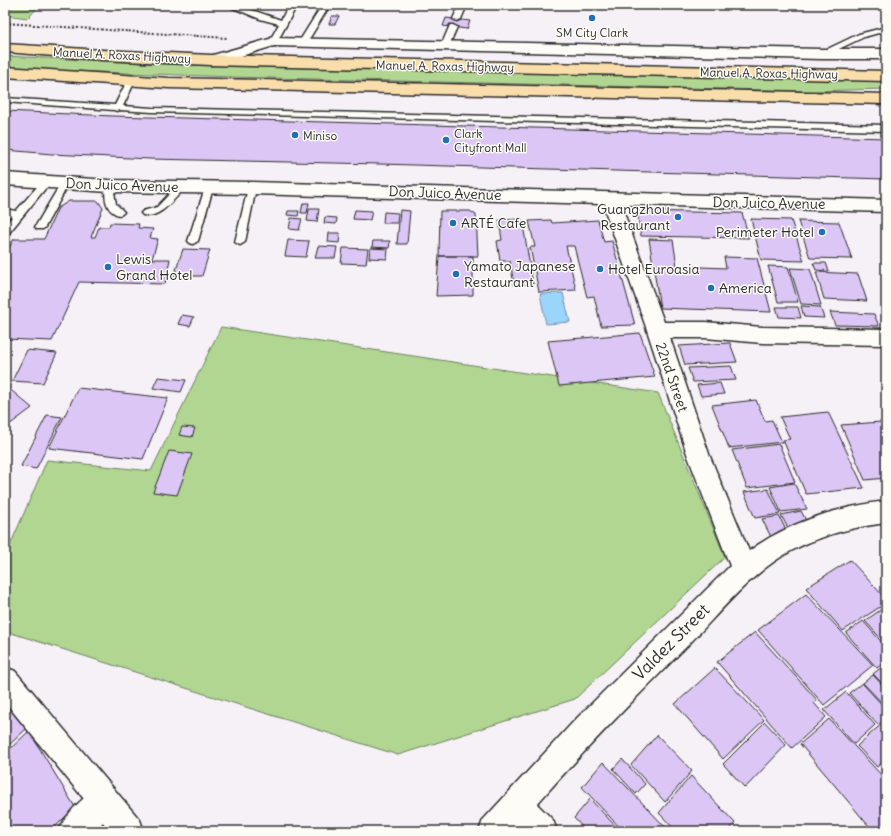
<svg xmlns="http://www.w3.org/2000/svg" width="891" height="836" viewBox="0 0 891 836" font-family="Delius,sans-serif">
	<rect width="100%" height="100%" fill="#f6f1f7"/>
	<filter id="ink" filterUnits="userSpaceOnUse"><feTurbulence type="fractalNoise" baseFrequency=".025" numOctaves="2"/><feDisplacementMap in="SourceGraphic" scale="8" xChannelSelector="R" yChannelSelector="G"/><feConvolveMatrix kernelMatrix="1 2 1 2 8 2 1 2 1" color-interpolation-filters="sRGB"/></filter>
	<g filter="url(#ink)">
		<path fill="#b0d691" stroke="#6e805e" d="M5,5H40L28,18L5,15Z
			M5,56L183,65L886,81V89L811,91L233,77L47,70L5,67Z
			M221,327L658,393L725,557L575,699L398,755L5,631V557L47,460L151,471Z"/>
		<path fill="#9cd5fc" stroke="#6f91a8" d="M563,293L570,322L546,324L540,294Z"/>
		<path fill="#dcc6f6" stroke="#2b2b2b" d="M332,16H339L335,24H329Z
			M446,18L470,21L467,29L443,26Z
			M5,111L113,116L886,138V179L380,164L150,159L52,154L5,150Z
			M69,201H98L103,208L91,237H95L99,227H109L110,223L139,224L138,228L153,229L150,238L158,239L152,259H170L165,284L79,282L52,341L5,339V255L14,239H44L58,208Z
			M303,203H309L307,213H301Z
			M309,209H319L317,222L307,221Z
			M355,210L372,211L370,220L353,219Z
			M400,210L410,211L407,244H397Z
			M288,211H299L298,216L287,215Z
			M440,211H470L476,215L478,256H439Z
			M637,211L742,213L749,238L641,236Z
			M384,212L398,213L397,223H383Z
			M325,217L337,218L336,224L324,223Z
			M291,218L302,219L299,230L289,229Z
			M522,219L533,284L514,285L510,261H500L497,241L502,240L499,220Z
			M751,219L791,220L804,261L761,260Z
			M551,220L552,223L598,220L604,242L612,241L635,325L601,326L594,296L587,297L574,246H566L576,290L539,292L530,247H535L529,221Z
			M798,221L839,222L852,259L810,258Z
			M329,233H340L339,243L328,242Z
			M649,239L673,240L677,266L726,268L724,257L757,258L771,312L660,308Z
			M288,240L309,241L306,257L285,256Z
			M373,241H390L389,248L372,247Z
			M318,246L337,247L335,258H315Z
			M343,248L368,249L366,264L341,263Z
			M370,248L388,249L387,259L369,258Z
			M183,249L210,250L202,276H174Z
			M439,256H473V295L436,296Z
			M813,263H826L829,271L816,270Z
			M768,266L788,267L798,302H778Z
			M790,268L810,269L821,305L801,304Z
			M816,272L858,274L867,301L824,299Z
			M801,306L820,307L824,318L804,317Z
			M776,307H798L801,318L779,317Z
			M830,312L874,314L879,326L835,325Z
			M182,315L194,317L190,326L178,324Z
			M640,333L655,377L559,386L548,341Z
			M730,343L737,362L685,365L679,346Z
			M27,350L57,353L43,383L12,381Z
			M731,366L736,380L693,382L688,368Z
			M158,377L186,380L181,392L153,388Z
			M720,383L724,394L701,396L697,385Z
			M5,385L32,408L5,428Z
			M78,388L168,398L143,459L49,448Z
			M756,400L765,421L772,420L782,442L729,448L712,405Z
			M828,412L864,488L806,494L783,440L790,439L780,417Z
			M47,415L62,417L36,469L21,466Z
			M881,422L886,433V445L883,446L886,452V478L865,480L841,425Z
			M182,427L195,428L192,437L179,435Z
			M779,444L795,482L747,488L732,450Z
			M169,451L192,454L177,495L153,492Z
			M794,483L807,509L781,512L770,487Z
			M768,489L780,514L755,518L744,492Z
			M801,511L809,526L789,530L781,515Z
			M779,516L790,538L773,541L762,519Z
			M850,560L886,599V603L843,631L806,588Z
			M806,594L873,665L824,705L758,630Z
			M886,606V644L865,621Z
			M863,621L886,647V668L882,664L877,668L846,633Z
			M755,632L817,700L814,703L826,717L792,748L717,662Z
			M883,666L886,669V687L873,674Z
			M715,668L764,720L723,759L675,704Z
			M873,675L886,689V707L863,683Z
			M862,683L886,709V718L878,725L849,693Z
			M846,692L875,725L854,744L824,710Z
			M5,701L28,727L5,749Z
			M829,719L886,780V831H873L800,744Z
			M886,720V759L877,767L857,746Z
			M765,722L786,745L745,788L723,764Z
			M29,731L75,807L51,831H5V763L11,757L7,752Z
			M657,735L692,771L665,802L631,765Z
			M622,759L645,784L636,794L613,769Z
			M603,762L669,831H623L582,787Z
			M691,776L735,823L729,831H676L659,813Z
			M590,799L620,831H586L574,818Z"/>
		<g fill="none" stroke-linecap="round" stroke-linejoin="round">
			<g stroke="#2b2b2b" stroke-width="3">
				<path id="service" d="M226,5H237L281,20L289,5H297L277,42L273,44L269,42L279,24L260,19Z
					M322,5H330L306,44H300L299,42Z
					M459,5H467L461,19L457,21L453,19Z
					M450,25H453L457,27L448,48H442L441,46Z
					M886,27V31L864,37L824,56H818L817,54L859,34Z
					M128,79H134L135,81L123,106L152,108L886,125V131L152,112L120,110L117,111L114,110L5,102V98L115,105Z
					M46,179L49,180L50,182L49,184L8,234L5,235V225L12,217L5,215V209L16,211L43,180Z
					M65,180L69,183L45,227L43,229H37L35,227L61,183Z
					M109,183L113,186L116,204L124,212L122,214L119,215C105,211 105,198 105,186Z
					M181,184L185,187L184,189C174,199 159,220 143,215L141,213L143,211L157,207L178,185Z
					M209,185L213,188L198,241L193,244L190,243L188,241L205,188Z
					M252,185L256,188L245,242L240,245L235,242L248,188Z"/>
			</g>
			<g stroke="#2b2b2b" stroke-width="3">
				<path id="minor" d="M273,38L821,49H886V59H821L274,46L211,65L206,63L203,60L206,57Z
					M610,193L616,195L619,199L664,322H705L762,327L886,329V345L762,343L705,338H670L709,454L749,551C789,522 837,507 886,501V523C853,527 821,535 791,551C751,573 722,610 691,642C638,695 586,748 537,804L553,820L557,831H521L517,827L514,831H479L483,820L575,720L730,566L687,454L647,330L601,199L604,195Z
					M103,786L113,791L118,801L113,811L95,831H59C66,813 85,794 103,786Z"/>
			</g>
			<g stroke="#2b2b2b" stroke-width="3">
				<path id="secondary" d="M5,173L109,180L252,182L886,200V212L252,194L109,192L5,185Z
					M5,667L15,671L140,820L144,831H110L5,702Z"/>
			</g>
			<g stroke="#2b2b2b" stroke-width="3">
				<path id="primary" d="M5,44L103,50L211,55L886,71V81L211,65L103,60L5,52Z
					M5,67L169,78L886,94V104L169,88L5,77Z"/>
			</g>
			<path stroke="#2b2b2b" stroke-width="2" stroke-dasharray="2 2" stroke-linecap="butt" d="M5,23L227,38"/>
			<use href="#service" fill="#fdfcf7" fill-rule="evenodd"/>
			<use href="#minor" fill="#fdfcf7" fill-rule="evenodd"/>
			<use href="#secondary" fill="#fdfcf7" fill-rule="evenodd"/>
			<use href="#primary" fill="#f9deab" fill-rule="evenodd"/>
		</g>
	</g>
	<g fill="#1f6fb2" stroke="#fdfcf7" stroke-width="1.5">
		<circle cx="592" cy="18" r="4"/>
		<circle cx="295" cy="135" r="4"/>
		<circle cx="446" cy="140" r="4"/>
		<circle cx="678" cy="217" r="4"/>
		<circle cx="453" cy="223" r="4"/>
		<circle cx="822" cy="232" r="4"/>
		<circle cx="108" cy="267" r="4"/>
		<circle cx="600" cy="269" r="4"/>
		<circle cx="456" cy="274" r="4"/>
		<circle cx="711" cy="288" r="4"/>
	</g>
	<g text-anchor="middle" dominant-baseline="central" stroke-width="3" stroke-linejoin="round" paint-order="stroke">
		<g font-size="12" fill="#2b2b2b" stroke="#fdfcf7" text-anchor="start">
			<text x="592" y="32" text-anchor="middle">SM City Clark</text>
			<text x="454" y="133">Clark<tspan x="454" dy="14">Cityfront Mall</tspan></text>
			<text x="303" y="135">Miniso</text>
		</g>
		<g font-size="12" fill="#2b2b2b" stroke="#fdfcf7">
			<text transform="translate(122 55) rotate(3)">Manuel A. Roxas Highway</text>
			<text transform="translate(445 66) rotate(1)">Manuel A. Roxas Highway</text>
			<text transform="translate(769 73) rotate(1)">Manuel A. Roxas Highway</text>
		</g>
		<g font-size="14" fill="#2b2b2b" stroke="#fdfcf7">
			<text transform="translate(122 185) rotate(2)">Don Juico Avenue</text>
			<text transform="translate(445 193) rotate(2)">Don Juico Avenue</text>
			<text transform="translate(769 203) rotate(1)">Don Juico Avenue</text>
			<text transform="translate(672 377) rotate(71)">22nd Street</text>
		</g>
		<g font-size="14" fill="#2b2b2b" stroke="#fdfcf7" text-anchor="start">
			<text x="670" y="209" text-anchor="end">Guangzhou<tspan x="670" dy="16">Restaurant</tspan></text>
			<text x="461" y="223">ARTÉ Cafe</text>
			<text x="814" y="232" text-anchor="end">Perimeter Hotel</text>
			<text x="116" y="259">Lewis<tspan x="116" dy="16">Grand Hotel</tspan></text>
			<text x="464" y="266">Yamato Japanese<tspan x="464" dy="16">Restaurant</tspan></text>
			<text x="608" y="269">Hotel Euroasia</text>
			<text x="719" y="288">America</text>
		</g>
		<g font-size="17" fill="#2b2b2b" stroke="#fdfcf7">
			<text transform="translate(671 642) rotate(-45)">Valdez Street</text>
		</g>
	</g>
	<rect width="891" height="836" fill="none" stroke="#fdfcf7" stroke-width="20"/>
	<rect x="10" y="10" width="871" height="816" fill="none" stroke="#2b2b2b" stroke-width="1.5" filter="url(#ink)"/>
</svg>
